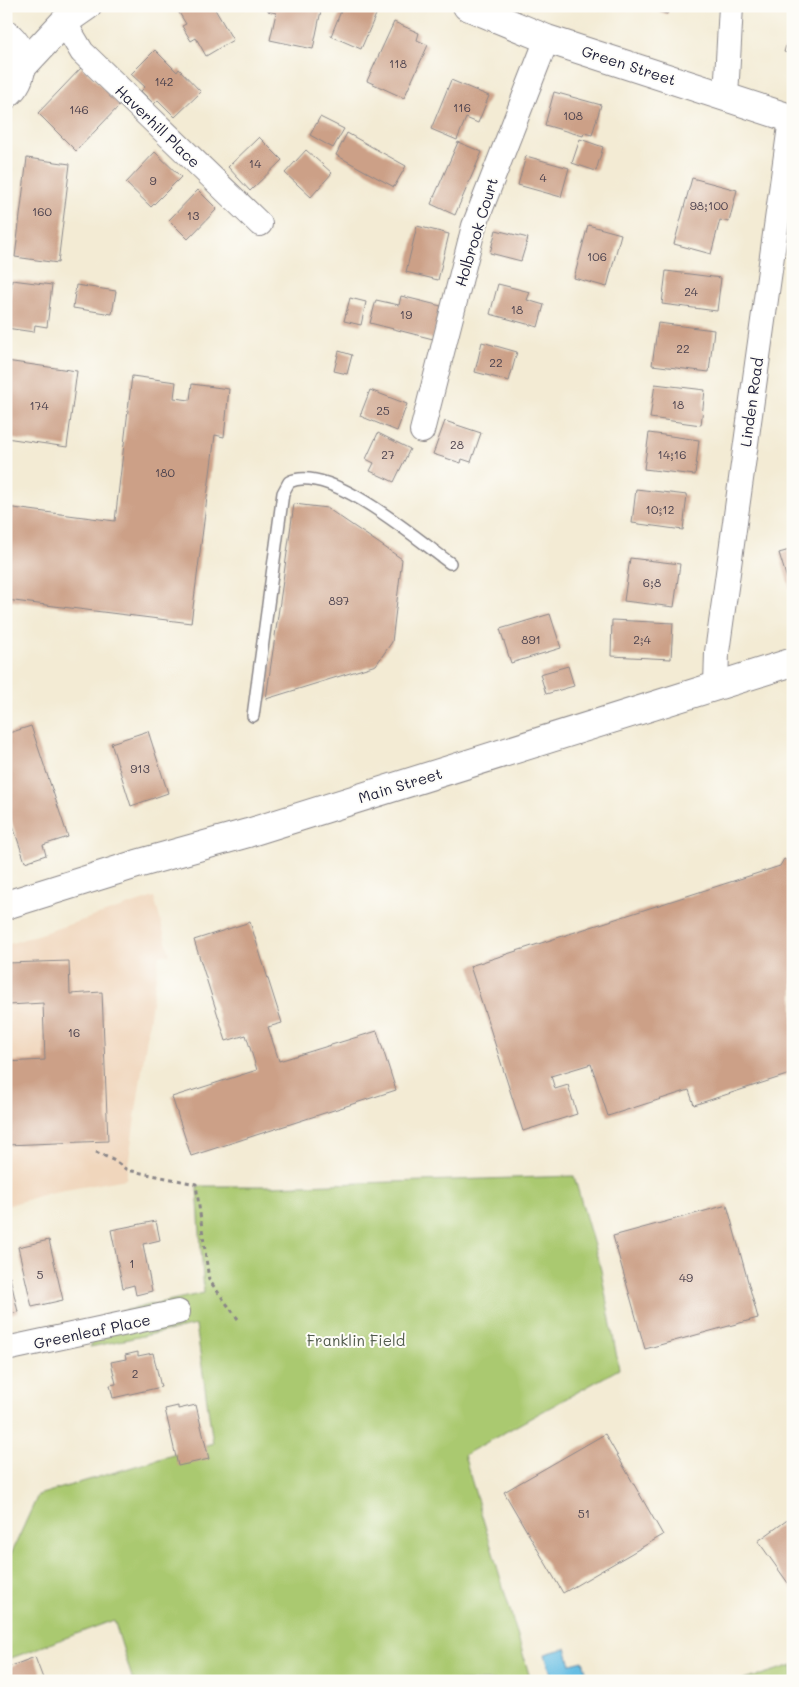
<svg xmlns="http://www.w3.org/2000/svg" width="799" height="1687" viewBox="0 0 799 1687" font-family="Mali,sans-serif">
	<rect width="100%" height="100%" fill="#fdfcf7"/>
	<filter id="ink" filterUnits="userSpaceOnUse"><feTurbulence type="fractalNoise" baseFrequency=".02" numOctaves="2"/><feDisplacementMap in="SourceGraphic" scale="10" xChannelSelector="R" yChannelSelector="G"/><feConvolveMatrix kernelMatrix="1 2 1 2 8 2 1 2 1" color-interpolation-filters="sRGB"/></filter>
	<filter id="wash" filterUnits="userSpaceOnUse"><feTurbulence type="fractalNoise" baseFrequency=".0096" numOctaves="4" result="noise"/><feDisplacementMap in="SourceGraphic" scale="20" xChannelSelector="R" yChannelSelector="G"/><feGaussianBlur stdDeviation="1.12" result="paint"/><feColorMatrix in="noise" values="0 0 0 0 0 0 0 0 0 0 0 0 0 0 0 0 0 1.4 0 .05"/><feComposite in="paint" operator="in"/></filter>
	<g filter="url(#wash)">
		<rect width="100%" height="100%" fill="#f3ebd4"/>
		<path fill="#f0d6bc" d="M154,897L170,955H159L126,1179L49,1193L6,1206V945Z"/>
		<path fill="#aac970" stroke="#667656" d="M574,1176L601,1270L619,1369L464,1455L531,1681H133L114,1620L6,1660V1565L38,1495L213,1443L196,1325L90,1347L104,1315L204,1293L197,1186H271Z
			M793,1665V1681H741Z"/>
		<path fill="#66bee3" stroke="#44708f" d="M566,1648L571,1664L583,1661L589,1681H553L545,1654Z"/>
		<g id="blocks">
			<path fill="#cca087" d="M175,6H213L233,40L206,56L196,38L191,41L182,26L186,24Z
				M269,6H322L313,49L270,40L276,13L268,11Z
				M343,6H369L378,10L361,49L331,36Z
				M642,6H670L667,14Z
				M394,22L419,33L417,40L428,45L404,98L367,81Z
				M792,26H793V55L784,52Z
				M155,50L177,72L179,69L201,92L175,117L158,100L154,104L141,91L145,87L131,74Z
				M82,67L120,105L76,151L38,113Z
				M451,80L489,96L478,123L466,118L457,140L431,129Z
				M554,92L601,105L592,135L584,133L583,136L545,125Z
				M320,117L344,129L333,148L310,135Z
				M347,133L406,166L394,187L336,155Z
				M259,137L282,160L250,191L228,167Z
				M580,139L603,147L596,171L572,163Z
				M458,142L482,152L455,215L431,204Z
				M306,150L332,173L311,197L285,173Z
				M155,152L181,177L151,207L126,183Z
				M526,156L569,168L561,197L518,185Z
				M27,158L70,164L58,263L15,257Z
				M692,178L737,190L729,222L720,220L711,254L674,244Z
				M198,190L217,209L188,239L169,220Z
				M588,225L621,234L607,287L574,278Z
				M417,226L449,234L438,280L406,272Z
				M496,230L528,238L521,261L490,253Z
				M666,271L721,278L717,311L662,304Z
				M12,280L52,285L47,327L35,325L34,332L6,328Z
				M498,284L530,292L527,300L544,305L538,327L490,314Z
				M76,285L116,291L112,314L73,308Z
				M401,296L441,306L433,339L370,323L376,300L399,305Z
				M350,298L366,302L361,325L344,321Z
				M658,323L714,330L709,372L652,365Z
				M482,342L517,352L509,381L475,372Z
				M339,351L352,355L347,374L334,371Z
				M6,361L77,371L67,447L6,438Z
				M132,376L176,382L174,398L190,400L192,384L229,389L224,437L215,435L191,623L6,600V507L115,521Z
				M655,384L705,390L701,425L650,418Z
				M370,390L407,404L397,431L360,416Z
				M445,421L481,433L471,462L462,459L461,463L433,454Z
				M378,433L410,449L394,482L370,471L374,463L366,459Z
				M649,433L699,440L695,475L644,469Z
				M636,489L687,495L683,530L632,523Z
				M294,504L327,508L402,559L392,642L376,665L266,699Z
				M793,549V595H792L779,553Z
				M630,558L680,564L674,607L624,601Z
				M550,614L561,648L511,663L500,629Z
				M612,620L673,623L671,659L611,656Z
				M568,666L574,686L546,694L540,674Z
				M31,726L68,837L43,845L46,855L25,862L6,805V729L9,733Z
				M148,731L168,793L131,806L111,743Z
				M784,859L793,864V1073L694,1105L689,1090L608,1116L591,1064L551,1076L555,1089L568,1085L577,1114L523,1131L470,966L780,866Z
				M250,922L282,1023L268,1027L279,1061L377,1031L396,1090L191,1156L172,1097L257,1070L246,1035L226,1041L194,940Z
				M69,961L70,994L102,992L108,1141L6,1145V1062L45,1060L43,1003L9,1005L7,963Z
				M727,1205L758,1318L645,1349L613,1236Z
				M156,1221L160,1240L143,1244L152,1291L136,1295L134,1285L123,1288L111,1230Z
				M49,1240L63,1300L32,1307L18,1247Z
				M10,1277L18,1312L6,1315V1278Z
				M138,1352V1356L153,1353L161,1387L113,1398L110,1385L116,1384L111,1362L126,1359L125,1355Z
				M6,1378L11,1412H6Z
				M196,1405L209,1459L178,1466L165,1409L178,1406V1409Z
				M605,1434L663,1535L563,1593L504,1492Z
				M793,1516V1590L758,1541Z
				M35,1657L44,1681H6V1668Z"/>
		</g>
	</g>
	<g filter="url(#ink)">
		<use href="#blocks" fill-opacity="0" stroke="#8a8688" stroke-width="1"/>
		<g fill="none" stroke-linecap="round" stroke-linejoin="round">
			<g stroke="#8a8688" stroke-width="14">
				<path id="lane" d="M253,716L283,493L289,482C329,462 418,540 450,563"/>
			</g>
			<g stroke="#8a8688" stroke-width="26">
				<path id="street" d="M64,22L82,52L260,224
					M726,96L731,6
					M422,431L474,226L547,39
					M716,685L717,652L791,119
					M6,1349L178,1312"/>
			</g>
			<g stroke="#8a8688" stroke-width="30">
				<path id="secondary" d="M467,6L547,39L793,119
					M6,34C27,50 26,78 6,95
					M22,67L64,22L87,6"/>
			</g>
			<g stroke="#8a8688" stroke-width="30">
				<path id="primary" d="M6,905L137,864L248,833L793,662"/>
			</g>
			<path stroke="#8a8688" stroke-width="3" stroke-dasharray="4 4" stroke-linecap="butt" d="M96,1152L115,1161L127,1170L196,1184L209,1280L238,1319"/>
			<use href="#lane" stroke="#fff" stroke-width="11"/>
			<use href="#street" stroke="#fff" stroke-width="24"/>
			<use href="#secondary" stroke="#fff" stroke-width="28"/>
			<use href="#primary" stroke="#fff" stroke-width="28"/>
		</g>
	</g>
	<g text-anchor="middle" dominant-baseline="central" stroke-width="4" stroke-linejoin="round" paint-order="stroke">
		<g font-size="12" fill="#4c424e">
			<text x="398" y="63">118</text>
			<text x="164" y="81">142</text>
			<text x="462" y="107">116</text>
			<text x="79" y="109">146</text>
			<text x="573" y="115">108</text>
			<text x="255" y="163">14</text>
			<text x="543" y="177">4</text>
			<text x="153" y="180">9</text>
			<text x="709" y="205">98;100</text>
			<text x="42" y="211">160</text>
			<text x="193" y="215">13</text>
			<text x="597" y="256">106</text>
			<text x="691" y="291">24</text>
			<text x="517" y="309">18</text>
			<text x="406" y="314">19</text>
			<text x="683" y="348">22</text>
			<text x="496" y="362">22</text>
			<text x="678" y="404">18</text>
			<text x="39" y="405">174</text>
			<text x="383" y="410">25</text>
			<text x="457" y="444">28</text>
			<text x="388" y="454">27</text>
			<text x="672" y="454">14;16</text>
			<text x="165" y="472">180</text>
			<text x="660" y="509">10;12</text>
			<text x="652" y="582">6;8</text>
			<text x="339" y="600">897</text>
			<text x="531" y="639">891</text>
			<text x="642" y="639">2;4</text>
			<text x="140" y="768">913</text>
			<text x="74" y="1032">16</text>
			<text x="132" y="1263">1</text>
			<text x="40" y="1274">5</text>
			<text x="686" y="1277">49</text>
			<text x="135" y="1373">2</text>
			<text x="584" y="1513">51</text>
		</g>
		<g font-size="15" fill="#22223b" stroke="#fdfcf7">
			<text transform="translate(629 65) rotate(18)">Green Street</text>
			<text transform="translate(158 126) rotate(44)">Haverhill Place</text>
			<text transform="translate(476 232) rotate(-73)">Holbrook Court</text>
			<text transform="translate(751 402) rotate(-82)">Linden Road</text>
			<text transform="translate(400 785) rotate(-17)">Main Street</text>
			<text transform="translate(92 1331) rotate(-12)">Greenleaf Place</text>
		</g>
		<g font-size="15" fill="#525c4e" stroke="#fdfcf7">
			<text x="356" y="1340">Franklin Field</text>
		</g>
	</g>
	<rect width="799" height="1687" fill="none" stroke="#fdfcf7" stroke-width="25"/>
</svg>
